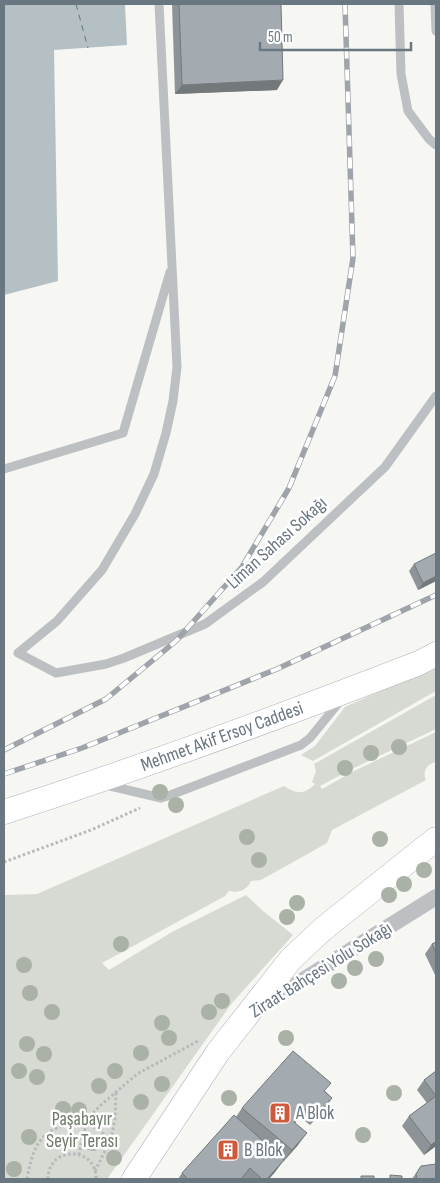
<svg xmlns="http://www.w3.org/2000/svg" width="440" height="1183" viewBox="0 0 440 1183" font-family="'Sofia Sans Condensed',sans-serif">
	<rect width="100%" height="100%" fill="#f6f6f3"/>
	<path fill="#d6dad3" d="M436,666V691L313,761L301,755L315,746L345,707Z
		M436,695V729L352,769L320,786L322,789L354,771L436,732V762C427,764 422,771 426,780L332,830L327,843L261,880L251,881C246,891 239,893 229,891L225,896L102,963L109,970L172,932L246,895L263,911L293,935L232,1003L107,1179H4V889L5,895L37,894L284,786C296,794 304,795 315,784L312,782L316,771L314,764Z"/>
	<path fill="#b4c0c3" d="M4,4H125L127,45L54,50L58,281L4,295Z"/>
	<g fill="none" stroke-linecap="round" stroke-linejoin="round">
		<path stroke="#65777d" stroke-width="1" stroke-dasharray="6 5" stroke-linecap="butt" d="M76,4L88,48"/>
		<g stroke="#aeb4b8" stroke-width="25">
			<path id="secondary" d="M4,812C144,767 282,716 419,663L436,654
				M134,1179L218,1052L291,959L323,929L436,839"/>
		</g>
		<path stroke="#b6b9bc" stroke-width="3" stroke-dasharray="2.5 2.5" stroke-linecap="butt" d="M4,862L91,830L140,808
			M79,1155L83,1134L91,1115L101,1105L137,1074L198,1041
			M95,1171L111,1139L115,1119L116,1092
			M27,1179C32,1152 38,1130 68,1125C73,1124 83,1123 88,1124C96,1127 104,1135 111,1139
			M48,1179C48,1145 97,1146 96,1179"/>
		<path stroke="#bcc0c3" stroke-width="9" d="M159,4L177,367L173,401L166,433L154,474L135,514L102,570L57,621L18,653L56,673L106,664L124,658L205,624L263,582L385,467L436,396
			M399,4L401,74L408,111L429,139L436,145
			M435,4L436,31
			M4,469L123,433L170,272
			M106,785L161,798L168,796L301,745L310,738L341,700"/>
		<path stroke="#bcc0c3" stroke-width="16" d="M260,1007L436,897"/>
		<use href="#secondary" stroke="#fff" stroke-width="24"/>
		<g stroke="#9ea4a9" stroke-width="5.5">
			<path id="rail" d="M4,750L106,699L176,641L242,567L289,488L335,376L353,258L345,4
				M4,774L82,748L277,669L436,595"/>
		</g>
		<use href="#rail" stroke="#fff" stroke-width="4" stroke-dasharray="11" stroke-linecap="butt"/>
	</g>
	<g fill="#aab1a6">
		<circle cx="399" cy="747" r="8"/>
		<circle cx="371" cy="753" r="8"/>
		<circle cx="345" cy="768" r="8"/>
		<circle cx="160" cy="792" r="8"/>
		<circle cx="176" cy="805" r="8"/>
		<circle cx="247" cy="837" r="8"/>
		<circle cx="380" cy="839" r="8"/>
		<circle cx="259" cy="860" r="8"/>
		<circle cx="424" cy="870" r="8"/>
		<circle cx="404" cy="884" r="8"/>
		<circle cx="389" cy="895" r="8"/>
		<circle cx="297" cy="903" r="8"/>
		<circle cx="287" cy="917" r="8"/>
		<circle cx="121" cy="944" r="8"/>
		<circle cx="376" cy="959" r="8"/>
		<circle cx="24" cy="965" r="8"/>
		<circle cx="355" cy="968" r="8"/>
		<circle cx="339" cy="981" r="8"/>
		<circle cx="30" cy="993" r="8"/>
		<circle cx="222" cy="1001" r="8"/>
		<circle cx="52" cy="1012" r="8"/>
		<circle cx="209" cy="1012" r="8"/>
		<circle cx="162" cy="1023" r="8"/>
		<circle cx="169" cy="1038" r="8"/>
		<circle cx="286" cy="1038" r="8"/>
		<circle cx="27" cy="1044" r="8"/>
		<circle cx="141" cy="1053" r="8"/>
		<circle cx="44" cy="1054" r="8"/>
		<circle cx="19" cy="1071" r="8"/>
		<circle cx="115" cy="1071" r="8"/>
		<circle cx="37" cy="1077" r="8"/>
		<circle cx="162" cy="1084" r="8"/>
		<circle cx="99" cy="1086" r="8"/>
		<circle cx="394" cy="1093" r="8"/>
		<circle cx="229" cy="1098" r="8"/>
		<circle cx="141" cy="1102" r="8"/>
		<circle cx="63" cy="1109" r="8"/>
		<circle cx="79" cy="1110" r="8"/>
		<circle cx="363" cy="1135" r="8"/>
		<circle cx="29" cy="1137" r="8"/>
		<circle cx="93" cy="1143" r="8"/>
		<circle cx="114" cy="1158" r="8"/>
		<circle cx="14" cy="1169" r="8"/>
	</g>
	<path fill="#8d9397" d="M172,4H281L277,90L175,94Z
		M414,564L436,581L418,590L409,571Z
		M436,942V977L425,954L432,944Z
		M436,1071V1146L424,1155L402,1126L409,1116L427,1103L417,1090L424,1080Z
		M325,1091L332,1098L324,1109L310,1125L300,1117L295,1123L298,1145L283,1162V1161L275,1172L269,1179H178L182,1173L236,1117L242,1108Z
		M421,1166L436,1179H412Z"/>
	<path fill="#73787b" d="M283,80L277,90L175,94L182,85Z
		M436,576V581L418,590L423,583Z
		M332,1098L324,1109L310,1125L318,1113Z
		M309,1105L300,1117L286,1134L294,1122Z
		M307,1133L298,1145L283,1162L292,1150Z
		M436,1141V1146L424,1155L431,1145Z
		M284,1160L275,1172L269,1179H267Z"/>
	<path fill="#a4abb0" stroke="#73787b" d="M179,4H281L283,80L182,85Z
		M436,553V576L423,583L414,564Z
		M436,942V953L432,944Z
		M293,1051L331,1083L324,1091L332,1098L318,1113L309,1105L294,1122L307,1133L292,1150L242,1108Z
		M436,1071V1141L431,1145L409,1116L436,1096L424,1080Z
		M234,1115L284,1160L267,1179H262L250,1168L241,1179H188L182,1173Z
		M436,1164V1179H417L416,1174L421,1166Z
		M390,1175L402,1176V1179H390Z
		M361,1176H374V1179H361Z"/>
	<defs>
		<g id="building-square" transform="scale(1.125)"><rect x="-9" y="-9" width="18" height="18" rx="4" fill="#cd5a3d" stroke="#fff"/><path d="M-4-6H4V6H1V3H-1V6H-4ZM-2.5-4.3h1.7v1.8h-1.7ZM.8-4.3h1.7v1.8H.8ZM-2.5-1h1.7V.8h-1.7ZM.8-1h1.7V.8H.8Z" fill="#fff"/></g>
	</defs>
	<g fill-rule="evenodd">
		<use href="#building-square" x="280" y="1113"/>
		<use href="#building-square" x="228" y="1150"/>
	</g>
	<g text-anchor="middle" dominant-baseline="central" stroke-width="5" stroke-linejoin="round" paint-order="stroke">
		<g font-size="19" fill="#697781" stroke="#fff">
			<text transform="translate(277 543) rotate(-42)">Liman Sahası Sokağı</text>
			<text transform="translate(222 737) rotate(-20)">Mehmet Akif Ersoy Caddesi</text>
			<text transform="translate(321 970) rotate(-32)">Ziraat Bahçesi Yolu Sokağı</text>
		</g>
		<g font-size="19" fill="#697781" stroke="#fff" text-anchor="start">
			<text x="296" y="1113">A Blok</text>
			<text x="244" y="1150">B Blok</text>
		</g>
		<g font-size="19" fill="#6b7967" stroke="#fff">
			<text x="82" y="1119">Paşabayır<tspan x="82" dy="22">Seyir Terası</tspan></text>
		</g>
	</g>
	<rect width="440" height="1183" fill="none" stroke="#697781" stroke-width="10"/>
	<path d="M260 42v8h151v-8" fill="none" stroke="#697781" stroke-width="2.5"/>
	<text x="268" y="42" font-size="15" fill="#697781" stroke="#ffffff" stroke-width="4" paint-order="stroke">50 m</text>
</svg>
